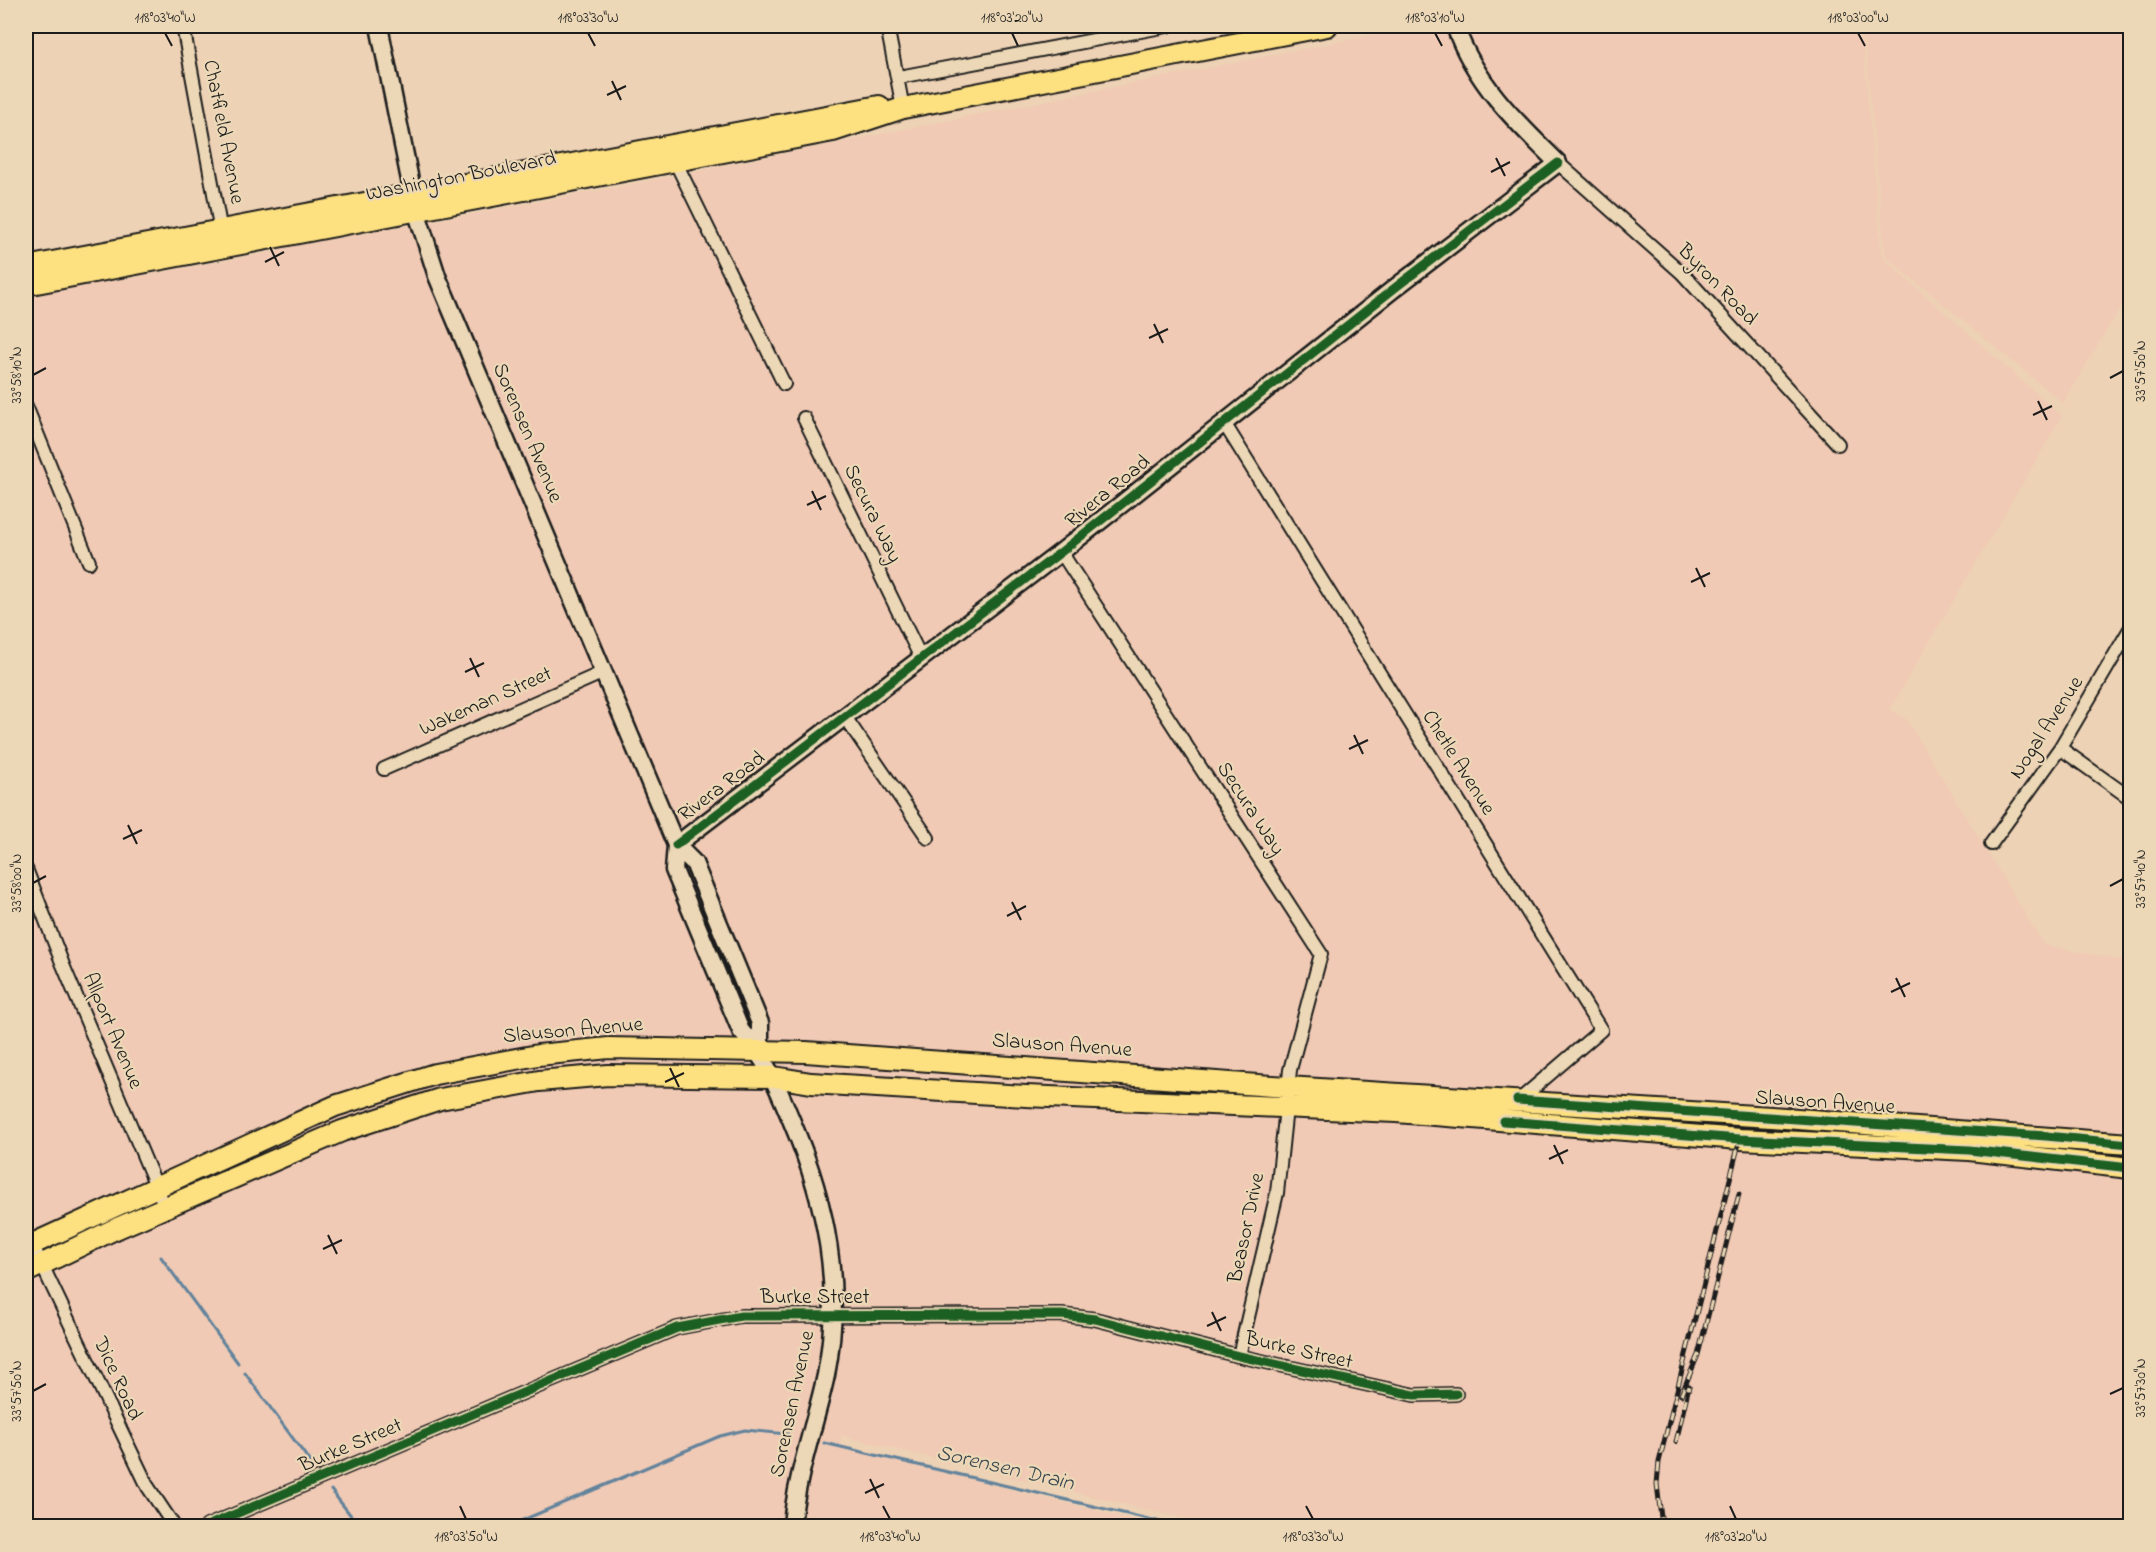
<svg xmlns="http://www.w3.org/2000/svg" width="2156" height="1552" viewBox="0 0 2156 1552" font-family="'Indie Flower',sans-serif">
	<rect width="100%" height="100%" fill="#eed2b5"/>
	<filter id="ink" filterUnits="userSpaceOnUse"><feTurbulence type="fractalNoise" baseFrequency=".0167" numOctaves="2"/><feDisplacementMap in="SourceGraphic" scale="12" xChannelSelector="R" yChannelSelector="G"/><feConvolveMatrix kernelMatrix="1 2 1 2 8 2 1 2 1" color-interpolation-filters="sRGB"/></filter>
	<g filter="url(#ink)">
		<path fill="#f0cab4" d="M1417,26H1848L1863,43L1882,257L2062,416L1890,709L1907,720L2044,945L2130,962V1526H1215L842,1436L839,1447L1160,1526H26V297L277,251L305,231L307,244L623,186Z
			M1851,26H2130V292L2063,403L1885,256L1865,43Z"/>
		<g fill="none" stroke-linecap="round" stroke-linejoin="round">
			<path stroke="#63839c" stroke-width="3" d="M161,1257L238,1363
				M245,1373L311,1463
				M824,1443L1178,1526
				M331,1490L359,1526
				M509,1526L720,1436L745,1430L788,1434"/>
			<g stroke="#1c1c1c" stroke-width="16">
				<path id="street" d="M183,26L222,237
					M887,26L903,108
					M899,77L1167,26
					M675,161L784,384
					M1558,163L1682,273L1838,444
					M26,406L89,562
					M804,418L921,658
					M1224,423L1601,1030L1516,1103
					M1061,552L1321,954L1290,1070L1277,1193L1239,1356
					M845,717L928,838
					M2060,748L2130,798
					M384,769L604,672
					M1991,844L2060,748L2130,629
					M26,869L63,965L165,1207
					M32,1244L148,1487L174,1526
					M207,1526L677,1328L741,1316L1062,1315L1095,1319L1239,1356L1414,1395L1456,1394"/>
			</g>
			<g stroke="#1c1c1c" stroke-width="21">
				<path id="secondary" d="M379,26L416,210L437,276L676,845L694,863L760,1023V1052
					M676,845L1061,552L1396,287L1558,163C1516,122 1475,83 1455,26
					M676,845L674,870L741,1031C766,1058 778,1088 792,1122C827,1204 843,1287 826,1375C815,1426 796,1475 792,1526"/>
			</g>
			<g stroke="#1c1c1c" stroke-width="24">
				<path id="primary" d="M26,267L879,106
					M26,285L833,131L903,108L1327,26
					M26,1247L335,1106L435,1074L538,1055L609,1048L806,1052L1287,1087L1771,1117L2130,1144
					M26,1272L113,1230L342,1131L440,1099L539,1081L608,1075L774,1077L811,1083L1026,1096L1396,1112L1740,1139L1969,1150L2130,1168"/>
			</g>
			<use href="#street" stroke="#ecd8b6" stroke-width="12"/>
			<use href="#secondary" stroke="#ecd8b6" stroke-width="16"/>
			<use href="#primary" stroke="#fde080" stroke-width="20"/>
			<g stroke="#1c1c1c" stroke-width="5">
				<path id="rail" d="M1681,1395L1698,1355L1739,1194
					M1676,1442L1689,1386
					M1662,1526L1657,1484L1659,1462L1738,1147"/>
			</g>
			<use href="#rail" stroke="#ecd8b6" stroke-width="3" stroke-dasharray="9" stroke-linecap="butt"/>
			<g stroke="#ecd8b6" stroke-width="13">
				<path id="cycleway" d="M676,845L1061,552L1396,287L1558,163
					M1517,1100L2046,1136L2130,1144
					M1503,1121L1740,1139L1969,1150L2130,1168
					M207,1526L677,1328L741,1316L1062,1315L1095,1319L1239,1356L1414,1395L1456,1394"/>
			</g>
			<use href="#cycleway" stroke="#1b5e20" stroke-width="9"/>
		</g>
	</g>
	<path fill="none" stroke="#1c1c1c" stroke-width="2" d="M165,33L172,46M588,33L595,46M1012,33L1018,46M1435,33L1442,46M1858,33L1865,46M612,81L621,100M607,95L626,86M1496,158L1505,176M1491,172L1510,162M270,247L279,266M265,262L284,252M1154,324L1163,343M1149,338L1168,329M33,375L46,368M2110,378L2123,371M2038,401L2047,420M2033,415L2052,406M812,491L821,510M807,505L826,496M1696,568L1705,587M1691,582L1710,573M470,658L479,677M465,672L484,663M1354,735L1363,754M1349,749L1368,740M128,825L137,844M123,839L142,830M33,883L46,876M2110,886L2123,879M1012,902L1021,920M1007,916L1026,906M1896,978L1905,997M1891,992L1910,983M670,1068L679,1087M665,1082L684,1073M1554,1145L1563,1164M1549,1159L1568,1150M328,1235L337,1254M323,1249L342,1240M1212,1312L1221,1331M1207,1326L1226,1317M33,1391L46,1384M2110,1394L2123,1388M870,1479L879,1498M865,1493L884,1484M460,1506L466,1519M883,1506L890,1519M1306,1506L1313,1519M1730,1506L1736,1519"/>
	<g text-anchor="middle" dominant-baseline="central" stroke-width="4.5" stroke-linejoin="round" paint-order="stroke">
		<g font-size="21" fill="#1c1c1c" stroke="#ecd8b6">
			<text transform="translate(223 132) rotate(79)">Chatfield Avenue</text>
			<text transform="translate(461 177) rotate(-11)">Washington Boulevard</text>
			<text transform="translate(1717 285) rotate(46)">Byron Road</text>
			<text transform="translate(527 433) rotate(67)">Sorensen Avenue</text>
			<text transform="translate(1108 492) rotate(-39)">Rivera Road</text>
			<text transform="translate(872 514) rotate(64)">Secura Way</text>
			<text transform="translate(486 702) rotate(-24)">Wakeman Street</text>
			<text transform="translate(2047 728) rotate(-57)">Nogal Avenue</text>
			<text transform="translate(1458 763) rotate(58)">Chetle Avenue</text>
			<text transform="translate(722 787) rotate(-37)">Rivera Road</text>
			<text transform="translate(1250 809) rotate(57)">Secura Way</text>
			<text transform="translate(112 1031) rotate(67)">Allport Avenue</text>
			<text transform="translate(573 1031) rotate(-5)">Slauson Avenue</text>
			<text transform="translate(1062 1046) rotate(4)">Slauson Avenue</text>
			<text transform="translate(1825 1103) rotate(4)">Slauson Avenue</text>
			<text transform="translate(1247 1228) rotate(-78)">Beasor Drive</text>
			<text x="815" y="1298">Burke Street</text>
			<text transform="translate(1299 1351) rotate(13)">Burke Street</text>
			<text transform="translate(117 1379) rotate(65)">Dice Road</text>
			<text transform="translate(793 1404) rotate(-78)">Sorensen Avenue</text>
			<text transform="translate(351 1446) rotate(-23)">Burke Street</text>
		</g>
		<g font-size="22" font-style="italic" fill="#3a4751" stroke="#ecd8b6">
			<text transform="translate(1005 1469) rotate(13)">Sorensen Drain</text>
		</g>
	</g>
	<rect width="2156" height="1552" fill="none" stroke="#ecd8b6" stroke-width="66"/>
	<rect x="33" y="33" width="2090" height="1486" fill="none" stroke="#1c1c1c" stroke-width="2"/>
	<g font-size="15" text-anchor="middle" fill="#1c1c1c">
		<text x="165" y="22">118°03'40"W</text>
		<text x="588" y="22">118°03'30"W</text>
		<text x="1012" y="22">118°03'20"W</text>
		<text x="1435" y="22">118°03'10"W</text>
		<text x="1858" y="22">118°03'00"W</text>
		<text transform="translate(2140 371) rotate(-90)" y="5">33°57'50"N</text>
		<text transform="translate(16 375) rotate(-90)" y="5">33°58'10"N</text>
		<text transform="translate(2140 879) rotate(-90)" y="5">33°57'40"N</text>
		<text transform="translate(16 883) rotate(-90)" y="5">33°58'00"N</text>
		<text transform="translate(2140 1388) rotate(-90)" y="5">33°57'30"N</text>
		<text transform="translate(16 1391) rotate(-90)" y="5">33°57'50"N</text>
		<text x="466" y="1541">118°03'50"W</text>
		<text x="890" y="1541">118°03'40"W</text>
		<text x="1313" y="1541">118°03'30"W</text>
		<text x="1736" y="1541">118°03'20"W</text>
	</g>
</svg>
